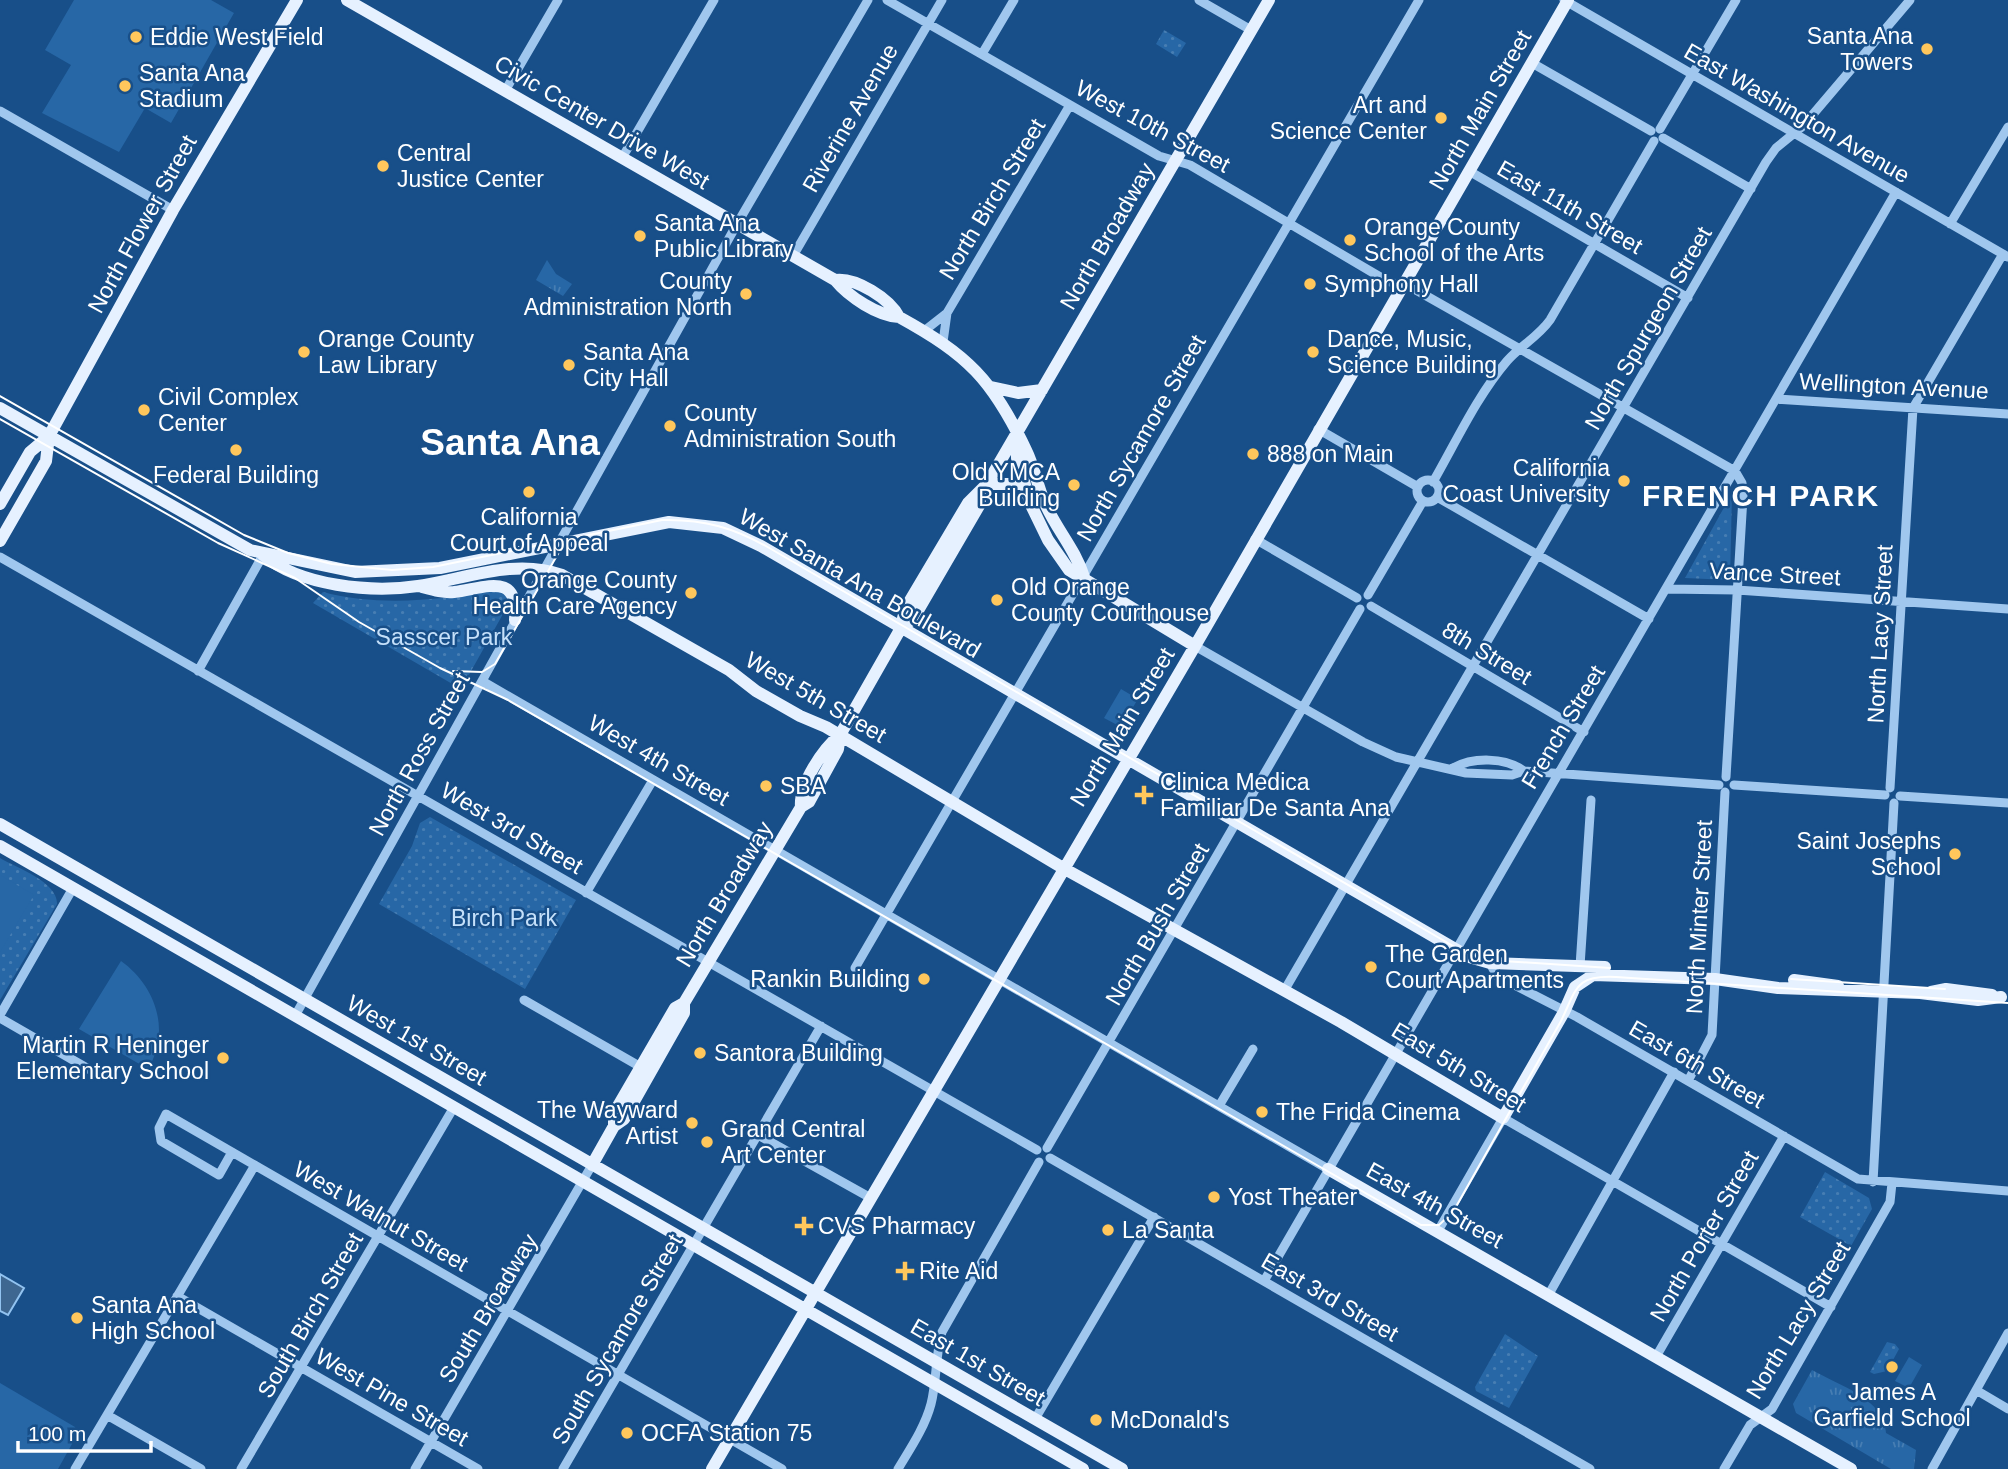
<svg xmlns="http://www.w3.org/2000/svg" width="2008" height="1469" viewBox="0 0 2008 1469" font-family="Arial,sans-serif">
	<defs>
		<pattern id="grass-tufts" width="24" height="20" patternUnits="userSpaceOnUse" patternTransform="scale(1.75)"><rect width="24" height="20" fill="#2767a6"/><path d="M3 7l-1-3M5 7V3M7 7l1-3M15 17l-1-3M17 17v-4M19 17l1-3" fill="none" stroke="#477eb3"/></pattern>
		<pattern id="park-dots" width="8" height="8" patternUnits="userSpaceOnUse" patternTransform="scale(1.75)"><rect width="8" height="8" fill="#2767a6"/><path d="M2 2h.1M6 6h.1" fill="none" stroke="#477eb3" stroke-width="1.8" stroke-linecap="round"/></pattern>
	</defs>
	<rect width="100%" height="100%" fill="#184f89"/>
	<path fill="url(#grass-tufts)" d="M547,260L556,274L572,284L563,296L536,280Z
		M1812,1370C1838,1385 1885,1399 1886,1433L1916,1450L1914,1469H1891L1796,1413L1793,1404Z"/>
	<path fill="url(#park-dots)" d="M1164,30L1186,43L1177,57L1156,44Z
		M1732,493L1730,580L1685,578Z
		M498,590L506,596L508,605L461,689L313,603L323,592C379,607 441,600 498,590Z
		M430,817L576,900L525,989L379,904L412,846L420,823Z
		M0,858C17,868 58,882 57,904L0,1000Z
		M1825,1172L1869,1198L1872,1209L1851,1246L1800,1217Z
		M1505,1334L1538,1356L1509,1408L1476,1391L1475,1387Z
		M1887,1342L1895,1344L1899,1349L1887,1371L1874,1374L1870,1372Z"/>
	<path fill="#2767a6" d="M74,0H211L234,13L171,123L145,108L119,152L42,113L71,65L45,50Z
		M1121,689L1138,699L1121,727L1104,718Z
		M0,875L34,895L0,952Z
		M121,961C156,986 171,1031 148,1069L79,1029Z
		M1909,1357L1922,1365L1909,1388L1895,1381Z
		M0,1383L75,1427L77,1435L58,1469H0Z"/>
	<path fill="#3e6791" stroke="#92c3f0" stroke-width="2" d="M0,1274L24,1288L8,1315L0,1311Z"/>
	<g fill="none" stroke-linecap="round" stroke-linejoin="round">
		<path stroke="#a0c7ee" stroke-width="9" d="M887,0L1159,156L1190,165L1387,281L1416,290L1735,471L1742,483L1743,497L1726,777
			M1199,0L1251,30
			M1564,0L2008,257
			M982,54L1014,0
			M1532,63L1651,131
			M505,91L558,0
			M0,111L173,210
			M1660,129L1736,0
			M1663,138L1751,189
			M622,158L714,0
			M1469,171L1688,298
			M1950,224L2008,127
			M793,256L942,0
			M924,331L947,313L1070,105
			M943,342L947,313
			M1776,399L2008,414
			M1318,429L1418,487
			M1417 491a11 11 0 1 1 22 0a11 11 0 1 1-22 0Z
			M1433,482C1456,442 1477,396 1507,361C1520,346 1538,337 1550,320L1654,141
			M1437,497L1649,619
			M1255,539L1357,598
			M0,557L1037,1150
			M1666,589L1737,590L2008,609
			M1368,595L1423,501
			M1371,606L1584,732
			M1195,646L1363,742L1396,757L1466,773L1512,775L1524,771L1719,785
			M198,671L263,555
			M482,681L1328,1169
			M1453,768C1473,757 1505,757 1524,771
			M1734,785L1885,795
			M1890,788L1913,408L2003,254
			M1900,796L2008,803
			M586,893L653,780
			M1490,963L1497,976L1577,1017L1858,1179L2008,1191
			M1580,966L1591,800
			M855,968L1419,0
			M1284,991L1766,162L1776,148L1803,126L1910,0
			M524,1000L646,1070
			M0,1015L73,888
			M295,1016L737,224L868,0
			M0,1018L99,1075
			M1688,1081L1712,1035L1725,792
			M1219,1106L1253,1049
			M758,1135L869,1197
			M1047,1148L1360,609
			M232,1152L219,1175L161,1141L159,1128L166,1114L782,1469
			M1050,1158L1590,1469
			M1873,1182L1894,803
			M1438,1231L1503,1118L1831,1307
			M1264,1281L1896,192
			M1549,1294L1674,1072
			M177,1296L478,1469
			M1657,1355L1784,1136
			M1976,1390L2008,1409
			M107,1415L201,1469
			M1035,1419L1154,1217
			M75,1469L255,1165
			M241,1469L454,1107
			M415,1469L592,1165
			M563,1469L821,1026
			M898,1469C910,1449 925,1427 931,1404C937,1381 935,1356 942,1332L1039,1162
			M1724,1469L1750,1425L1772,1409L1890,1202L1892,1183
			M1932,1469L2008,1333"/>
		<path stroke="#e6f1ff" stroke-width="12" d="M347,0L835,280C849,297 878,316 899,317C968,355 992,379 1026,450C1034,466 1037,484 1044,501C1055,528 1075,548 1084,577
			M835,280C856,277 890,299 899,317
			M991,387L1018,393L1042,390
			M0,408L250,550L355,572L440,568L669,522L723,528L761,546L1469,957L1490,963L1605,967
			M1016,436L1017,458L1031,505L1048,540L1069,570L1195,646
			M987,484H1024
			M0,504L30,452L49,436
			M0,541L46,461L49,436L173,210L297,0
			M263,555C300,586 371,593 418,586C465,579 515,558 562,575L729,670L756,691L800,716L826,727L1063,868L1341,1022L1503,1118L1564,1012L1575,987L1593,975L1715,979L1778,988L1920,993L1978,1000L2001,997
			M422,587C433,590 443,593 454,592C486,588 519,571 515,620
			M901,628L913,619L980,504V493
			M801,807C799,784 823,749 840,735L901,628L905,609L968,503L987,484L1269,0
			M0,824L1122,1469
			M0,846L1083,1469
			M1794,980L1838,986
			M1931,992L1946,989L1992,995
			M614,1126V1113L675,1008L684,1003
			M592,1165L614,1126L624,1119L684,1013V1003L801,807L809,802L838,749L840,735
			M1328,1169L1851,1469
			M712,1469L1195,646L1568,0"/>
		<path stroke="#fff" stroke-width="2" d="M0,396L244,535L288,553L332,564L392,570L433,567L662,520C704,519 735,528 771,549L1465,953L1488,960L1610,968
			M0,419L218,543L295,578L359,622L440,668L508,700L1421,1225H1439L1453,1212L1561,1021C1577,988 1575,975 1616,977L2008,1003
			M453,671L482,672L495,664L559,552L573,539
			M1791,979L1945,989"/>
	</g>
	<g fill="#ffc75c" stroke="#184f89" stroke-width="2.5">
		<circle cx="136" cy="37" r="7"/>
		<circle cx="1927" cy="49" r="7"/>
		<circle cx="125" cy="86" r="7"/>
		<circle cx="1441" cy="118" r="7"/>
		<circle cx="383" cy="166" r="7"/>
		<circle cx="640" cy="236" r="7"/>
		<circle cx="1350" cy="240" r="7"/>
		<circle cx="1310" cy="284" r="7"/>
		<circle cx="746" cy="294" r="7"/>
		<circle cx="304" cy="352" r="7"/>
		<circle cx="1313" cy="352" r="7"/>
		<circle cx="569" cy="365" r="7"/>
		<circle cx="144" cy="410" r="7"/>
		<circle cx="670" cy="426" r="7"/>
		<circle cx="236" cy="450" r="7"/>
		<circle cx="1253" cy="454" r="7"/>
		<circle cx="1624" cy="481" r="7"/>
		<circle cx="1074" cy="485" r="7"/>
		<circle cx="529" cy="492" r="7"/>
		<circle cx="691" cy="593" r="7"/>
		<circle cx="997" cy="600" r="7"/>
		<circle cx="766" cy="786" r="7"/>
		<path d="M1140.5 784.5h7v7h7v7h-7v7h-7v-7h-7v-7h7z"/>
		<circle cx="1955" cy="854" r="7"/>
		<circle cx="1371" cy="967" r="7"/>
		<circle cx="924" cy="979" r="7"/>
		<circle cx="700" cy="1053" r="7"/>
		<circle cx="223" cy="1058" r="7"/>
		<circle cx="1262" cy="1112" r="7"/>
		<circle cx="692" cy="1123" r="7"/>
		<circle cx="707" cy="1142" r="7"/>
		<circle cx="1214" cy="1197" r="7"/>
		<path d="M800.5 1215.5h7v7h7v7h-7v7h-7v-7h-7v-7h7z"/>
		<circle cx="1108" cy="1230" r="7"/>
		<path d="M901.5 1260.5h7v7h7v7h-7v7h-7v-7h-7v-7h7z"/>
		<circle cx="77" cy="1318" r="7"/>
		<circle cx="1892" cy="1367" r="7"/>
		<circle cx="1096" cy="1420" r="7"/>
		<circle cx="627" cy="1433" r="7"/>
	</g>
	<g text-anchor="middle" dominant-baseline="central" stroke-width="5" stroke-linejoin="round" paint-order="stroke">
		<g font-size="23" fill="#fff" stroke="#184f89" text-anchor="start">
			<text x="1913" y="36" text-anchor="end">Santa Ana<tspan x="1913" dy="26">Towers</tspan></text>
			<text x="150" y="37">Eddie West Field</text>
			<text x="139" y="73">Santa Ana<tspan x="139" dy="26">Stadium</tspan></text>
			<text x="1427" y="105" text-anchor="end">Art and<tspan x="1427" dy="26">Science Center</tspan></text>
			<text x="397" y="153">Central<tspan x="397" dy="26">Justice Center</tspan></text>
			<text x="654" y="223">Santa Ana<tspan x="654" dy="26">Public Library</tspan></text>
			<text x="1364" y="227">Orange County<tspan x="1364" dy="26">School of the Arts</tspan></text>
			<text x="732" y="281" text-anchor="end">County<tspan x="732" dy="26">Administration North</tspan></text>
			<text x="1324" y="284">Symphony Hall</text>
			<text x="318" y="339">Orange County<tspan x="318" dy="26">Law Library</tspan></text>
			<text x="1327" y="339">Dance, Music,<tspan x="1327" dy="26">Science Building</tspan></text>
			<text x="583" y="352">Santa Ana<tspan x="583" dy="26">City Hall</tspan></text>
			<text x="158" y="397">Civil Complex<tspan x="158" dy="26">Center</tspan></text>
			<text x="684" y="413">County<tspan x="684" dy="26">Administration South</tspan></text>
			<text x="1267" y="454">888 on Main</text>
			<text x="1610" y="468" text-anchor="end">California<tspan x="1610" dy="26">Coast University</tspan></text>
			<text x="1060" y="472" text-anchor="end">Old YMCA<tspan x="1060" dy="26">Building</tspan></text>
			<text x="236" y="475" text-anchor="middle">Federal Building</text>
			<text x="529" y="517" text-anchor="middle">California<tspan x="529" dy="26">Court of Appeal</tspan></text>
			<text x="677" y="580" text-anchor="end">Orange County<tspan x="677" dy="26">Health Care Agency</tspan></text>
			<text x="1011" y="587">Old Orange<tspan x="1011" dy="26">County Courthouse</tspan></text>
			<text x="1160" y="782">Clinica Medica<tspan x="1160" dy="26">Familiar De Santa Ana</tspan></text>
			<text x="780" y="786">SBA</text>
			<text x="1941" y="841" text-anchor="end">Saint Josephs<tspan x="1941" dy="26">School</tspan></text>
			<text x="1385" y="954">The Garden<tspan x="1385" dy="26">Court Apartments</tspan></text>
			<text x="910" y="979" text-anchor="end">Rankin Building</text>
			<text x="209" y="1045" text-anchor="end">Martin R Heninger<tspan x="209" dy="26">Elementary School</tspan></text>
			<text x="714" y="1053">Santora Building</text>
			<text x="678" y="1110" text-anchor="end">The Wayward<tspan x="678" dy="26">Artist</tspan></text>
			<text x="1276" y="1112">The Frida Cinema</text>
			<text x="721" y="1129">Grand Central<tspan x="721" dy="26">Art Center</tspan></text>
			<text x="1228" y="1197">Yost Theater</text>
			<text x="818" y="1226">CVS Pharmacy</text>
			<text x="1122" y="1230">La Santa</text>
			<text x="919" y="1271">Rite Aid</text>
			<text x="91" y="1305">Santa Ana<tspan x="91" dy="26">High School</tspan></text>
			<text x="1892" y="1392" text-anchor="middle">James A<tspan x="1892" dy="26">Garfield School</tspan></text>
			<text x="1110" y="1420">McDonald's</text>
			<text x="641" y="1433">OCFA Station 75</text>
		</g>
		<g font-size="23" fill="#fff" stroke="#184f89">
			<text transform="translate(1480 110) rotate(-60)">North Main Street</text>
			<text transform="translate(1797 113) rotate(30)">East Washington Avenue</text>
			<text transform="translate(850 118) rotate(-60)">Riverine Avenue</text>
			<text transform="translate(602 122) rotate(30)">Civic Center Drive West</text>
			<text transform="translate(1153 126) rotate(28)">West 10th Street</text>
			<text transform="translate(992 199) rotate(-59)">North Birch Street</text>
			<text transform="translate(1570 207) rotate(30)">East 11th Street</text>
			<text transform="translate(142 224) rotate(-61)">North Flower Street</text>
			<text transform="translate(1107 236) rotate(-60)">North Broadway</text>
			<text transform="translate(1648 328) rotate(-60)">North Spurgeon Street</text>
			<text transform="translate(1894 386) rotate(3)">Wellington Avenue</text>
			<text transform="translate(1141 438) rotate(-60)">North Sycamore Street</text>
			<text transform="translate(1775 574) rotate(3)">Vance Street</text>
			<text transform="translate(860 583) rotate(30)">West Santa Ana Boulevard</text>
			<text transform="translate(1880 634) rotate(-87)">North Lacy Street</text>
			<text transform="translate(1487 653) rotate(31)">8th Street</text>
			<text transform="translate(816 697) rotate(30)">West 5th Street</text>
			<text transform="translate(1122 727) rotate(-59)">North Main Street</text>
			<text transform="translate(1563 727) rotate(-59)">French Street</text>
			<text transform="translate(419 754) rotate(-61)">North Ross Street</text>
			<text transform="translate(659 760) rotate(30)">West 4th Street</text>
			<text transform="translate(512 828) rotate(30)">West 3rd Street</text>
			<text transform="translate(724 894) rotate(-59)">North Broadway</text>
			<text transform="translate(1699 917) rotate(-87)">North Minter Street</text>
			<text transform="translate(1157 924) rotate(-60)">North Bush Street</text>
			<text transform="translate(417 1040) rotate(30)">West 1st Street</text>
			<text transform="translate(1697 1064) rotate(30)">East 6th Street</text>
			<text transform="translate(1459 1067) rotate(31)">East 5th Street</text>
			<text transform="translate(1435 1205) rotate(29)">East 4th Street</text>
			<text transform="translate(381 1216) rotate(30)">West Walnut Street</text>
			<text transform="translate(1704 1236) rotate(-60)">North Porter Street</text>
			<text transform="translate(1330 1297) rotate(30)">East 3rd Street</text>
			<text transform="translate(488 1308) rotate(-59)">South Broadway</text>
			<text transform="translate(310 1315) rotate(-60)">South Birch Street</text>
			<text transform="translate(1798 1320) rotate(-59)">North Lacy Street</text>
			<text transform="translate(617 1339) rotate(-60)">South Sycamore Street</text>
			<text transform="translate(978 1362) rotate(30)">East 1st Street</text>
			<text transform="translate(392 1397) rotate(30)">West Pine Street</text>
		</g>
		<g font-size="23" fill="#c5e0fa" stroke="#184f89">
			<text x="444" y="637">Sasscer Park</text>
			<text x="504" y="918">Birch Park</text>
		</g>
		<g font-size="30" font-weight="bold" letter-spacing="2" fill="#fff" stroke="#184f89">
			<text x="1761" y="495">FRENCH PARK</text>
		</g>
		<g font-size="37" font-weight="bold" fill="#fff" stroke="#184f89">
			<text x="510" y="442">Santa Ana</text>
		</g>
	</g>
	<path d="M18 1441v10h133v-10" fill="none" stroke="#ffffff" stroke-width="3.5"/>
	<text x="28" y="1441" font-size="21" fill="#ffffff" stroke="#184f89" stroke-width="5" paint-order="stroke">100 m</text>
</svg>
